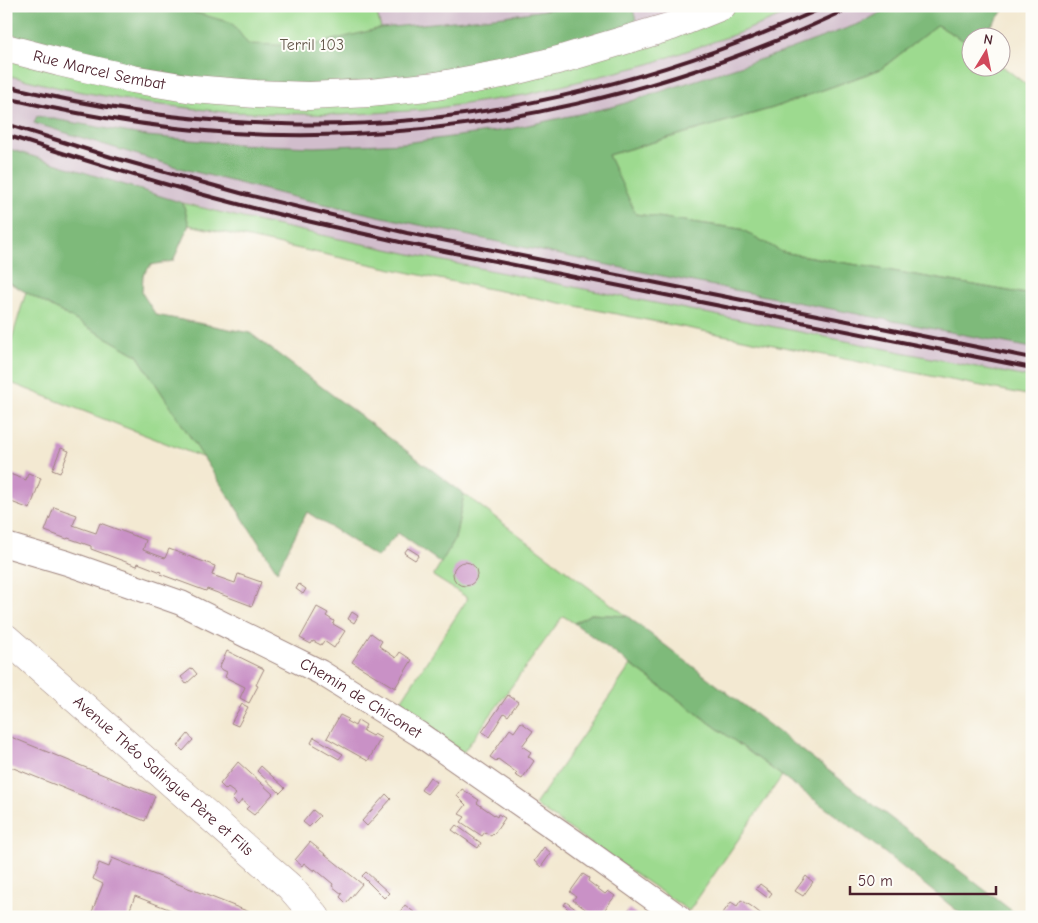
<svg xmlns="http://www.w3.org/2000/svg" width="1038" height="923" viewBox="0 0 1038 923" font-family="'Comic Neue',sans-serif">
	<rect width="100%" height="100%" fill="#fdfcf7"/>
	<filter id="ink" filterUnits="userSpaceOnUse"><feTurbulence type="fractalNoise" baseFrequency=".02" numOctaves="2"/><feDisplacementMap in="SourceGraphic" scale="10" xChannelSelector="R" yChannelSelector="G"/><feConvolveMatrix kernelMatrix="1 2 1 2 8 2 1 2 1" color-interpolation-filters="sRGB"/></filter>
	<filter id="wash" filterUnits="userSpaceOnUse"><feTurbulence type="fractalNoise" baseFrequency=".0096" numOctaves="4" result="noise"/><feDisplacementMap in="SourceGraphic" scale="20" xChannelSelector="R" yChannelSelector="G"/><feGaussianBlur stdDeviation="1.12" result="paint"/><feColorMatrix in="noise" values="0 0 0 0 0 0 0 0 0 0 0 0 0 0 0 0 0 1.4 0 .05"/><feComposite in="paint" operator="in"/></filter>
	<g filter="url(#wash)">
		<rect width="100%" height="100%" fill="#f3e9d2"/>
		<path fill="#d1bdcc" d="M375,6H893L861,23L780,53L616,106L505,130L404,143L314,147L234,144L147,136L37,116L34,123L180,168L297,198L451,232L632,270L1032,348V378L448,262L255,221L167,198L6,148V59Z"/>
		<path fill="#9dda8f" stroke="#747c5d" d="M6,6H375L381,28L383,81Z
			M741,6H807L736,34L649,64L525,95L425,110L341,115L224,112L144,103L60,88L6,75V59L128,87L696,25Z
			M937,25L970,44V68H1000L1001,65L1032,89V295L782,252L741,229L635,214L608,155L773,108L881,69Z
			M183,203L255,221L448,262L1032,378V396L434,278L189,225Z
			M26,292L137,355L204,458L6,381V358Z
			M464,494L627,616L591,614L574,623L563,616L462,754L395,710L468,598L433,576L455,539Z
			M631,665L782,776L689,911L535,805Z"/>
		<path fill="#7eba7a" stroke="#646c52" d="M6,6H172L232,23L248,44L309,46L381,28L505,16L570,6H632L637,24L557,49L437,77L306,85L190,79L6,40Z
			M893,6H1007L982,37L970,38V44L937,25L881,69L773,108L608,155L636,214L741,229L782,252L1032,295V348L632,270L451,232L297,198L180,168L34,123L37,116L147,136L234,144L314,147L404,143L505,130L616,106L780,53L861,23Z
			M6,148L183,203L189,225L173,261L151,265L143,275L142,293L156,315L250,333L464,494L455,539L441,563L398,533L377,557L307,512L277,571L137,355L6,281Z
			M591,614L627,616L1020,917H965L861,834L574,623Z"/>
		<g id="blocks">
			<path fill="#c991c6" d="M61,448L69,451L60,473L52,470Z
				M6,466L9,467L7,473L26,480L28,473L41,478L30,509L6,500Z
				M54,507L77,515L73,525L84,529L96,533L100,523L146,540L143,550L165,558L169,549L215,566L212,575L235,583L238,574L261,582L252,606L207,589L206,591L160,574L161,572L138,563L137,566L91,549V546L68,538L67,539L45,531Z
				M408,548L419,555L415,560L404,553Z
				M453 574a12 12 0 1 1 24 0a12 12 0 1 1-24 0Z
				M299,584L306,589L303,594L296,589Z
				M317,607L328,613L326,616L334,621L333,624L345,631L334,648L324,641L321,645L313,641L311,644L300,638Z
				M352,612L358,616L354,623L348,619Z
				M371,633L382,641L379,646L396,658L400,652L412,660L395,688L352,662Z
				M227,651L264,669L256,685L258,686L249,703L240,698L245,687L225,677L227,672L219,668Z
				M192,668L197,674L186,684L181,677Z
				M508,695L518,702L508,716L504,713L489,737L482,732Z
				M242,704L248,707L238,726L231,723Z
				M340,715L348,719L346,721L355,726L358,720L366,725L363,731L372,736L374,734L381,738L368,761L327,738Z
				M521,722L533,731L522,746L531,752L528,756L534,761L522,779L515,775L517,773L498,759L496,761L490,757L510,729L514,732Z
				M188,734L193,740L183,751L178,746Z
				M6,735L155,796L145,821L6,765Z
				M314,737L343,754L339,759L311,743Z
				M238,762L273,794L254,815L246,809L249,806L242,800L238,805L232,799L236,794L228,788L226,790L220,784Z
				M261,766L285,788L280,793L257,771Z
				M430,777L437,782L427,794L421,790Z
				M462,789L479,800L477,803L497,817L498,814L505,818L494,834L493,833L491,836L485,832L482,836L461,822L465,817L459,814L466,805L457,796Z
				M386,794L391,799L367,826L362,821Z
				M313,810L320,816L309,827L303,822Z
				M456,825L481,843L478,848L452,830Z
				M310,842L362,884L346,903L340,897L342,894L332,886L333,884L315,869L314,871L304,863L302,866L295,860Z
				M544,847L551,853L541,867L534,861Z
				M112,858L262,917H189L135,896L127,917H90L103,884L93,879L99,863L109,867Z
				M366,872L389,893L384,898L362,876Z
				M583,874L589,878L588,881L605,894L608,891L615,896L599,917H596L573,900L576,896L570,892Z
				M806,876L813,882L803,896L795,891Z
				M760,884L772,893L768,898L756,889Z
				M741,900L751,906L765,917H720L731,902L737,906Z
				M566,902L581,913L587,917H576L564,905Z
				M405,905L420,917H396Z
				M629,909L640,917H622Z"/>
		</g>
	</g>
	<g filter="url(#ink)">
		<use href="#blocks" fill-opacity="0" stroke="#9e847e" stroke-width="1"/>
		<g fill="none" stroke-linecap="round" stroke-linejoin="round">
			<g stroke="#9e847e" stroke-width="26">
				<g id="minor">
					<path id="s1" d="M6,545L67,563L181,603L320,672L419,734L576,843L679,917"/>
				</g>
			</g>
			<g stroke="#9e847e" stroke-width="29">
				<g id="tertiary">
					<path id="s2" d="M6,48L59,62L132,79L193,89L256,94L309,96L370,93L436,86L502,74L562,59L672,26L722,6"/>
					<path id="s3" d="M6,638L290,887L316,917"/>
				</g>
			</g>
			<use href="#minor" stroke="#fff" stroke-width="24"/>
			<use href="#tertiary" stroke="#fff" stroke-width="28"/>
			<path stroke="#4a1f2b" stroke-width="4" d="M6,86C97,108 189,122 282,124C470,130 657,83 827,6
				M6,98C97,119 190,134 283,135C480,138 677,92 854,6
				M6,124L111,157L244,194L407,233L1032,358
				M6,135C83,160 160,184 238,204C293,219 349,230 404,243L1032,368"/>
		</g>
	</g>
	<g text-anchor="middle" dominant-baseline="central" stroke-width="4" stroke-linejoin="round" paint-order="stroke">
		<g font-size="16" fill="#635749" stroke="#fdfcf7">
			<text x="312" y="45">Terril 103</text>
		</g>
		<g font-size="16" fill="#4a1f2b" stroke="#fdfcf7">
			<text stroke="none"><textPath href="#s2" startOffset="96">Rue Marcel Sembat</textPath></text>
			<text stroke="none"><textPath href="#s1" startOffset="388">Chemin de Chiconet</textPath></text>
			<text stroke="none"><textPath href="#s3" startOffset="209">Avenue Théo Salingue Père et Fils</textPath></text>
		</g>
	</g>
	<rect width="1038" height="923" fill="none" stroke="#fdfcf7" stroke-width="25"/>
	<g transform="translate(986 52) rotate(10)"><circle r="24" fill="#fdfcf7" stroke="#b5a4a5"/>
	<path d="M0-4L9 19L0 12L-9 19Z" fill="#d1495b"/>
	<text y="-8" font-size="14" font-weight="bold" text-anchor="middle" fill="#4a1f2b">N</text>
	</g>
	<path d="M850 886v8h146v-8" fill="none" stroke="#4a1f2b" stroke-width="2.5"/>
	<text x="858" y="886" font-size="15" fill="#4a1f2b" stroke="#fdfcf7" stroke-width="4" paint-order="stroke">50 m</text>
</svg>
